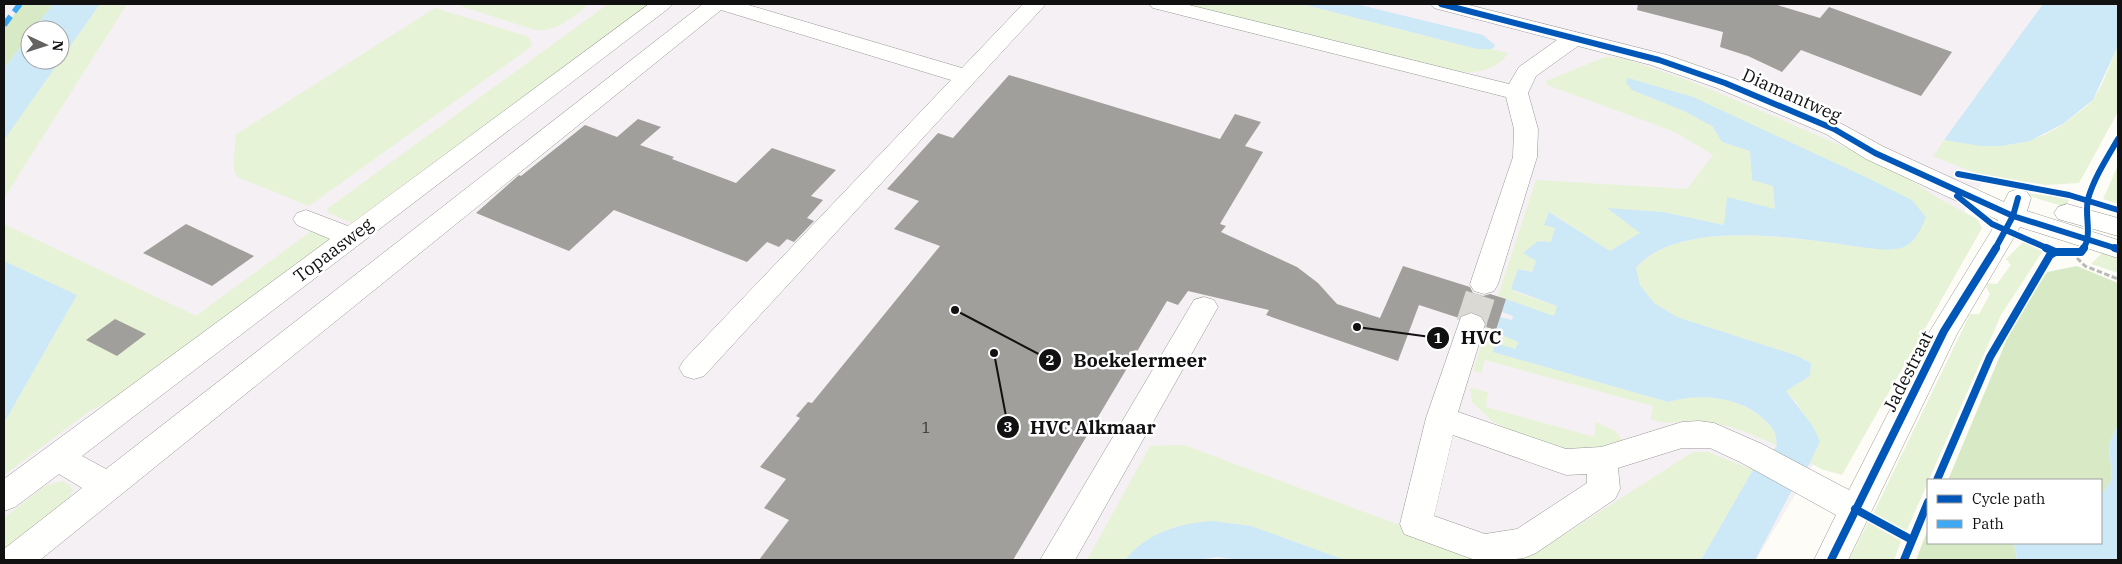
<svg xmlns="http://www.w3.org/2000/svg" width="2122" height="564" viewBox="0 0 2122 564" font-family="'IBM Plex Serif',serif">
	<rect width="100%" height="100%" fill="#fdfcf7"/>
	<path fill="#f5f0f3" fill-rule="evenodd" d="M4,4H2089L1756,560H4ZM30,30H60V60H30Z"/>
	<path fill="#e7f3d7" d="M100,4H127L4,198V140Z
		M455,4H590C573,16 557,33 535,30Z
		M608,4H654L363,222L352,223L329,213L327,209Z
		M1177,4H1302L1477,49H1492L1508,53C1493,76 1464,73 1439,71Z
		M435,8L526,36L530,39L532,46L309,206L237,177C230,166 237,148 235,135Z
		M2118,46V112L2079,183L2046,185L1978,174L1933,156L1944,140C1997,148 2029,151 2074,116C2080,111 2090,105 2094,98C2104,83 2110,63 2118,46Z
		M1605,57L1623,58L1690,81L1773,116L1890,167L1938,198L1977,219L1982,228L1842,475L1821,469L1810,463L1820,441L1797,403L1786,391L1810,376L1811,363L1795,355L1677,317L1654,303L1639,285L1636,268C1680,215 1814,241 1875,249L1926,218L1912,200L1874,181L1632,90L1684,111L1712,126L1722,142L1750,151L1752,180L1773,186L1775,209L1724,225L1663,212L1608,209L1641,233L1610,251L1550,212L1555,228L1551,242L1524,253L1536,261L1532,272L1519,269L1513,291L1557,306L1554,317L1498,296L1536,180L1687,189L1713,155L1675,132L1547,85L1546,81Z
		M2118,165V204L2103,199Z
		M2017,192L2050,196L2071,197L2065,207Z
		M4,224L196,316L314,229L333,238L145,385L91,410L4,475V423L77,295L4,261Z
		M2025,240L2038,245L2042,252L2001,315L1907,530L1901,529L1873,514L1970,314H1979L1990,294L1986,287L1987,283L1997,284L2011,265L2006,259Z
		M2102,253L2118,256V273L2091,264Z
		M1487,327L1496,330V333L1519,342L1516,349L1494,352L1668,402C1703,391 1752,398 1774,431C1776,435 1776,441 1777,446C1751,433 1726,423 1696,421C1678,419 1670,427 1651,419L1653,406L1485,360L1481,373L1473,371Z
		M1470,388L1488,392L1486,407L1594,437L1596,422L1615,431L1623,441L1604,450L1571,449L1529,439L1492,421L1472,402Z
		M1184,445L1488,558L1537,552L1693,452H1708L1753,470L1701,560H1345L1251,526L1212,521L1175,527L1157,534L1142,544L1125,560H1087L1150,446Z
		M62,481L70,485L73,491L66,501L4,549V518L45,486Z
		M1868,522L1901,541L1894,560H1849Z"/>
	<path fill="#d8eac5" d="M22,4H53L33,30H30V34L4,69V28Z
		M2077,266L2118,283V424L2109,445L2112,479L2103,495L2101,496V480H1948L2012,327L2047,272Z
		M1928,529V543H2014L2017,560H1916Z"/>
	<path fill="#cde8f7" d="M53,4H100L4,140V69L30,34V60H60V30H33Z
		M1302,4H1356L1483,35L1495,45L1492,49H1477Z
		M2043,4H2118V46L2093,100L2063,124L2030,141L2002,146H1981L1944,140Z
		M1628,78L1693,97L1874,181L1912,200L1926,217C1921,229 1916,241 1904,247C1890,253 1855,246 1840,244C1785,236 1675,221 1636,268L1640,285L1654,303L1677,317L1795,355L1811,363L1810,376L1786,391L1812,425L1820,441L1810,463L1792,490L1755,560H1701L1753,470L1777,446C1776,441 1776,435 1774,431C1753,398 1703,391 1668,402L1493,352L1495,343L1515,349L1519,342L1496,333L1500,317L1512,320L1513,316L1502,312L1506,299L1554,316L1557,306L1511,289L1518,269L1532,272L1536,261L1523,253L1538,241L1551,242L1555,228L1544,225L1549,212L1610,251L1640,233L1607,208L1663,212L1724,225L1727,197L1775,209L1773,186L1752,180L1750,151L1722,142L1712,126L1684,111L1632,90L1626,82Z
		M4,261L77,295L4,423Z
		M2118,424V560H2017L2014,543H2101V496L2112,479L2109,445Z
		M1212,521L1251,526L1345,560H1242L1217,557L1196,560H1125C1146,533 1180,523 1212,521Z"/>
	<path fill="#a19f9c" d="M1638,4H1774L1820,18L1829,7L1952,52L1921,96L1801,50L1782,72L1748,56L1720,47L1723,32L1637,10Z
		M1009,75L1220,139L1235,114L1261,122L1245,146L1263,152L1220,224L1226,226L1221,232L1297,267L1318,283L1337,304L1380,318L1403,266L1470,287L1473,293L1483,296L1490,294L1506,299L1496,330L1486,327L1487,323L1483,316L1472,311L1460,315L1459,318L1419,305L1398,361L1266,315L1269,310L1188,291L1178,305L1167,301L1013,560H759L789,520L764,508L786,479L760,467L800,418L796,416L808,402L812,403L940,246L894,229L919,201L887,189L938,133L953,138Z
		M638,119L661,127L640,145L674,157L672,159L736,183L772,148L836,170L811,196L823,200L807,218L814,221L794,242L787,239L779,247L767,242L747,262L614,210L569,251L476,213L519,175L521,176L585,125L617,137Z
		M186,224L254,256L212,286L143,253Z
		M115,319L146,334L117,356L86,340Z"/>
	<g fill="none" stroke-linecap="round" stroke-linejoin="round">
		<path stroke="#dad9d4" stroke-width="30" stroke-dasharray="30 15" stroke-linecap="butt" d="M1471,324L1484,284"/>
		<g stroke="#979795" stroke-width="1">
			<path id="minor" d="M649,4H673L669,8L82,456L106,469L703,4H745L962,68L1023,4H1046L704,376L694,379L684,376L679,368L684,360L951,80L721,10L40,560H4V549L82,488L59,474L15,507L4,511V479L330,239L297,225L293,219L297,213L306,210L348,226Z
				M1149,4H1185L1509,84L1519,67L1557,40L1434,8L1431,4H1465L1667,55L1733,78L1842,124L1884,147L2004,202L2009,192L2018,189L2027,192L2031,198L2027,211L2118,240V258L2020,227L1957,334L1848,560H1814L1836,515L1740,462L1710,448H1682L1618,468L1620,489L1615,499L1536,553L1524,558L1507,560H1475L1404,534L1400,524L1426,418L1461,317L1471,313L1481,317L1485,324L1458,412L1566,449L1601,447L1682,422L1699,421L1714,423L1762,444L1849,490L1930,331L1998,220L1866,159L1826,134L1717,88L1651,65L1578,46L1536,76L1528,93L1538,129L1537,157L1498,284L1494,291L1484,294L1474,291L1470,284L1513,157L1514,129L1506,97L1153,8ZM1453,435L1566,475L1587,474V483L1517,529L1485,534L1434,516Z
				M2067,204L2118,218V236L2058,219L2054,213L2058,207Z
				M1204,297L1214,300L1218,307L1075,560H1040L1194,300Z"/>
		</g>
		<path stroke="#b9b9b8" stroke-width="3" stroke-dasharray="5.5 2.5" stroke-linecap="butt" d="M2077,258L2085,266L2118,279"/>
		<use href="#minor" fill="#fffffe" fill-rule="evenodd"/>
		<path stroke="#3fa9f5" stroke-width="5.5" stroke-dasharray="11 5.5" stroke-linecap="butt" d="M4,25L20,4"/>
		<g stroke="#fff" stroke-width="9">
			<path id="cycleway-far1" d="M1441,4L1659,60L1725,83L1834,129L1875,153L2013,216L2118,249
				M1958,174L2069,195L2118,210
				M1957,196L1992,224L2049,249
				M1995,249L2013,216L2018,198
				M2083,249C2093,235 2084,215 2088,199C2094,178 2107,158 2118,139"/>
		</g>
		<g stroke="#fff" stroke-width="11">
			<path id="cycleway" d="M2046,248L2055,252H2081L2084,248
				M2115,248L2118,249
				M1937,480L1990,357L2050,255L2055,252
				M1855,509L1912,540
				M1831,560L1944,331L1996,248
				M1904,560L1928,502"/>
		</g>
		<use href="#cycleway-far1" stroke="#0057b8" stroke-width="6"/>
		<use href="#cycleway" stroke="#0057b8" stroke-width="8"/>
	</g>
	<g text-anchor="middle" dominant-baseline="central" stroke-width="5" stroke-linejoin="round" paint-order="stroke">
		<g font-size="15" fill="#353434">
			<text x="926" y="427">1</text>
		</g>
		<g font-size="18" fill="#111" stroke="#fff">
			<text transform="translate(1792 95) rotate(24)">Diamantweg</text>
			<text transform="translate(333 250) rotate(-37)">Topaasweg</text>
			<text transform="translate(1908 371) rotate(-63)">Jadestraat</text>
		</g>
	</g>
	<path fill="none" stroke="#111" stroke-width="2" d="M1357 327L1438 338M955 310L1050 360M994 353L1008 427"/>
	<g fill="#111" stroke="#fff" stroke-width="2">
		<circle cx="1357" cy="327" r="5"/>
		<circle cx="955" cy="310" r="5"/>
		<circle cx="994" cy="353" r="5"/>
		<circle cx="1438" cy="338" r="12"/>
		<circle cx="1050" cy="360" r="12"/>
		<circle cx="1008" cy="427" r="12"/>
	</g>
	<g font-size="15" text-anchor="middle" font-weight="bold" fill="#fff">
		<text x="1438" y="343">1</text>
		<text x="1050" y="365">2</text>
		<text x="1008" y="432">3</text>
	</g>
	<g font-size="19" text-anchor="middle" font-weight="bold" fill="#111" stroke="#fff" stroke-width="5" stroke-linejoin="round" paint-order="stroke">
		<text x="1481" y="344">HVC</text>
		<text x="1140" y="367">Boekelermeer</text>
		<text x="1093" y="434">HVC Alkmaar</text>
	</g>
	<rect width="2122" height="564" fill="none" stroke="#111111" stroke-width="10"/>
	<rect x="1927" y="479" width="175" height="65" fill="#ffffff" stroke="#a0a0a0"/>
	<rect x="1937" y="495" width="25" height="8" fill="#0057b8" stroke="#a0a0a0"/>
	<text x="1972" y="504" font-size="15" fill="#111111">Cycle path</text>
	<rect x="1937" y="520" width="25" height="8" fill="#3fa9f5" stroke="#a0a0a0"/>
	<text x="1972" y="529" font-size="15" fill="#111111">Path</text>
	<g transform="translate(45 45) rotate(94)"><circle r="24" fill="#ffffff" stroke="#a0a0a0"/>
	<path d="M0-4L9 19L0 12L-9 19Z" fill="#646362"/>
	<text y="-8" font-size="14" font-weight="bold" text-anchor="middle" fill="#111111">N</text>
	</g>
</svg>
